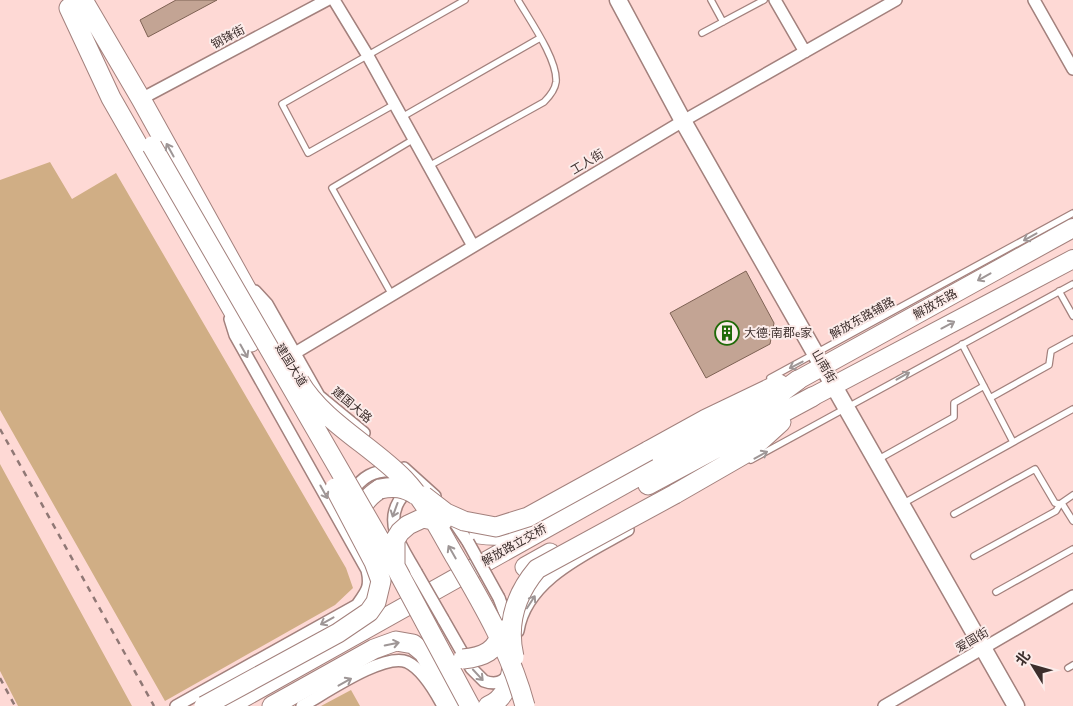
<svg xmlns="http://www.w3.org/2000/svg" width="1073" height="706" viewBox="0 0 1073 706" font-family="'Crimson Pro','Noto Sans SC',serif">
	<rect width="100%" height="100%" fill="#fed9d5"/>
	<path fill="#d0ae85" d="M50,162L72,199L116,173L346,568L353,588L335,605L165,701L0,410V180Z
		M0,464L132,706H18L0,671Z
		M351,690L360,706H321Z"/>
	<path fill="#c3a494" stroke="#7e6254" d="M176,0H217L148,37L140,20Z
		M746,271L774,323L770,344L706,378L670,313Z"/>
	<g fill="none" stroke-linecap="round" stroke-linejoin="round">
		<g stroke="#a3817d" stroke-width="8">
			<path id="service" d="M711,0L723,22
				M702,33L764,0
				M395,104L308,153L282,104L465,0
				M402,117L540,38
				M429,166L544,102C550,96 555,90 556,82C558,60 529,19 518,0
				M1059,291L1073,316
				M392,295L332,188L414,139
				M962,344L1013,442
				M770,378L1073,213
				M990,398L1049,365L1051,351L1073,339
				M751,460L1073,284
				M877,460L954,417V403L984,386
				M902,504L1073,409
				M954,514L1035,469L1055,503L1063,505L1073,521
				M974,556L1056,511L1060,504L1073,495
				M996,592L1073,549
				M1068,668L1073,665"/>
		</g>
		<g stroke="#a3817d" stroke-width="14">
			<path id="minor" d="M334,0L368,56L473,246
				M775,0L805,52
				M1034,0L1073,69
				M141,99L327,0
				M255,291L267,304L319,396L364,433
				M295,353L683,121L896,0
				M404,468L435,496
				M413,489C407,490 402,496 399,501C384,526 404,550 416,572
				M350,495C361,477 374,469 396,471
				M451,517L468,542
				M499,598L510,627
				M443,619L471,668L484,681C495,685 503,683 510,673
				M518,631C526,579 588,553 628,530
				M176,706L357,605C367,591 371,587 367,570L235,335L230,319
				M302,706C324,694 384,652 407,662C422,669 435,691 443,706
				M884,706L1073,596"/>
		</g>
		<g stroke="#a3817d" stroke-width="19">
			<path id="secondary" d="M618,0L683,121L1016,706"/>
		</g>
		<g stroke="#a3817d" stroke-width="20">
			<path id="primary" d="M798,380L1073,228
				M812,397L1073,259"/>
		</g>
		<g stroke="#a3817d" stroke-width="21">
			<path id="trunk" d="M83,0L141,99L278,346
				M69,8L111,98L251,342
				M648,451L706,419L779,384
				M648,485L812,397
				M675,494L748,452L781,422
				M358,522C359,507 367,497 380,489
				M479,534C498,537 513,535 531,526
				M525,567L550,553
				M228,706L760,408L798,380
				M272,706L374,649L396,641L413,644L424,653L456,706
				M488,706C505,699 510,683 512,667"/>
		</g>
		<use href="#service" stroke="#fff" stroke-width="5.5"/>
		<use href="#minor" stroke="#fff" stroke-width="11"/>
		<use href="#secondary" stroke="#fff" stroke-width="16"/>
		<use href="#primary" stroke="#fff" stroke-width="18"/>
		<use href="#trunk" stroke="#fff" stroke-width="19"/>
		<path stroke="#907875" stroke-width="2.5" stroke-dasharray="6 6" stroke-linecap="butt" d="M0,429L154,706
			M0,678L15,706"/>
		<g stroke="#a3817d" stroke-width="14" stroke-linecap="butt">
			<path id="minor-bridge" d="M468,542L499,598
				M416,572L443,619"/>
		</g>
		<g stroke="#a3817d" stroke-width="21" stroke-linecap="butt">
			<path id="trunk-bridge" d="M152,146L395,566L470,706
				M299,381C323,422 371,445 404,479C425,501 439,529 454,555C482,603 511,652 525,706
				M380,489C394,486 404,487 416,495
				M424,496L446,513L464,521L496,527L528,517L648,451
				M395,566V540L400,532L408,525L423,518L442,522
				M514,657C506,623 516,594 537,569L675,494
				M463,659C483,657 498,651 501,630
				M204,706L338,633L369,612L376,602L381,581L374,562L335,488"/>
		</g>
		<use href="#minor-bridge" stroke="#fff" stroke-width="11"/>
		<use href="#trunk-bridge" stroke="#fff" stroke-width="19"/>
	</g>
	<defs><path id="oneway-shaft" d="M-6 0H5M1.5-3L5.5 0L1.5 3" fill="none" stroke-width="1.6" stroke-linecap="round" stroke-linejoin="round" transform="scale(1.25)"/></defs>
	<g stroke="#9e9696">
		<use href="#oneway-shaft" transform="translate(170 150) rotate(-119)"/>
		<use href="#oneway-shaft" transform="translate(1030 237) rotate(151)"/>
		<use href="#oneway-shaft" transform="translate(984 277) rotate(151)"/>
		<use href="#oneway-shaft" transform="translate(948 325) rotate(-28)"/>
		<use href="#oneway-shaft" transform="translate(244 351) rotate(61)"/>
		<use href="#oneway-shaft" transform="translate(796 365) rotate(153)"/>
		<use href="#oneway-shaft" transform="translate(903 376) rotate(-29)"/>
		<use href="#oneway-shaft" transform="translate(761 455) rotate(-29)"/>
		<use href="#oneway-shaft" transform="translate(324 492) rotate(61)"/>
		<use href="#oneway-shaft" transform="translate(395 510) rotate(110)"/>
		<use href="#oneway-shaft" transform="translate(452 552) rotate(-120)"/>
		<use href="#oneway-shaft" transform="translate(531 602) rotate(-57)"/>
		<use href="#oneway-shaft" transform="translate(327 621) rotate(151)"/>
		<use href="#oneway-shaft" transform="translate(392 644) rotate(-12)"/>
		<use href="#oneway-shaft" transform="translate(478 675) rotate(47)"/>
		<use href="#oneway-shaft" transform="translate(345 682) rotate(-29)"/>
	</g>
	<defs>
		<g id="building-ring" transform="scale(1.25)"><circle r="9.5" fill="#fcecea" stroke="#1f6a07" stroke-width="1.5"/><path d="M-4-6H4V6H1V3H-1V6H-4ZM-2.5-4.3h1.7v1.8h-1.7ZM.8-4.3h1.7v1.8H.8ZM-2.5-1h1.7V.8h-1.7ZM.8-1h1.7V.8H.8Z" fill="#1f6a07"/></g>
	</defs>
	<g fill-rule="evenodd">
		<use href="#building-ring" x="727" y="333"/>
	</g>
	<g text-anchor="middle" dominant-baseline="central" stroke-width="4" stroke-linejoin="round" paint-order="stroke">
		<g font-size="12" fill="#3c2e2c" stroke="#fcecea">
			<text transform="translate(228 37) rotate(-28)">钢锋街</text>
			<text transform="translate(587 162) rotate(-31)">工人街</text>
			<text transform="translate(935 304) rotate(-29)">解放东路</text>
			<text transform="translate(862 318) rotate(-29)">解放东路辅路</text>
			<text transform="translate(291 365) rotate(58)">建国大道</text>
			<text transform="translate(824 366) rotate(60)">山南街</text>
			<text transform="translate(352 405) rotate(40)">建国大路</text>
			<text transform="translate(514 545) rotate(-29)">解放路立交桥</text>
			<text transform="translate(972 640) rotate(-30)">爱国街</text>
		</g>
		<g font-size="12" fill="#3c2e2c" stroke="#fcecea" text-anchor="start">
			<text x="744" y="333">大德·南郡e家</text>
		</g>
	</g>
	<g transform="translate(1033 666) rotate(307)" stroke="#fcecea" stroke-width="4" paint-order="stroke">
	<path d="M0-4L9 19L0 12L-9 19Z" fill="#3c2e2c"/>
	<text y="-8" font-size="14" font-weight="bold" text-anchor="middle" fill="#3c2e2c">北</text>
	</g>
</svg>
